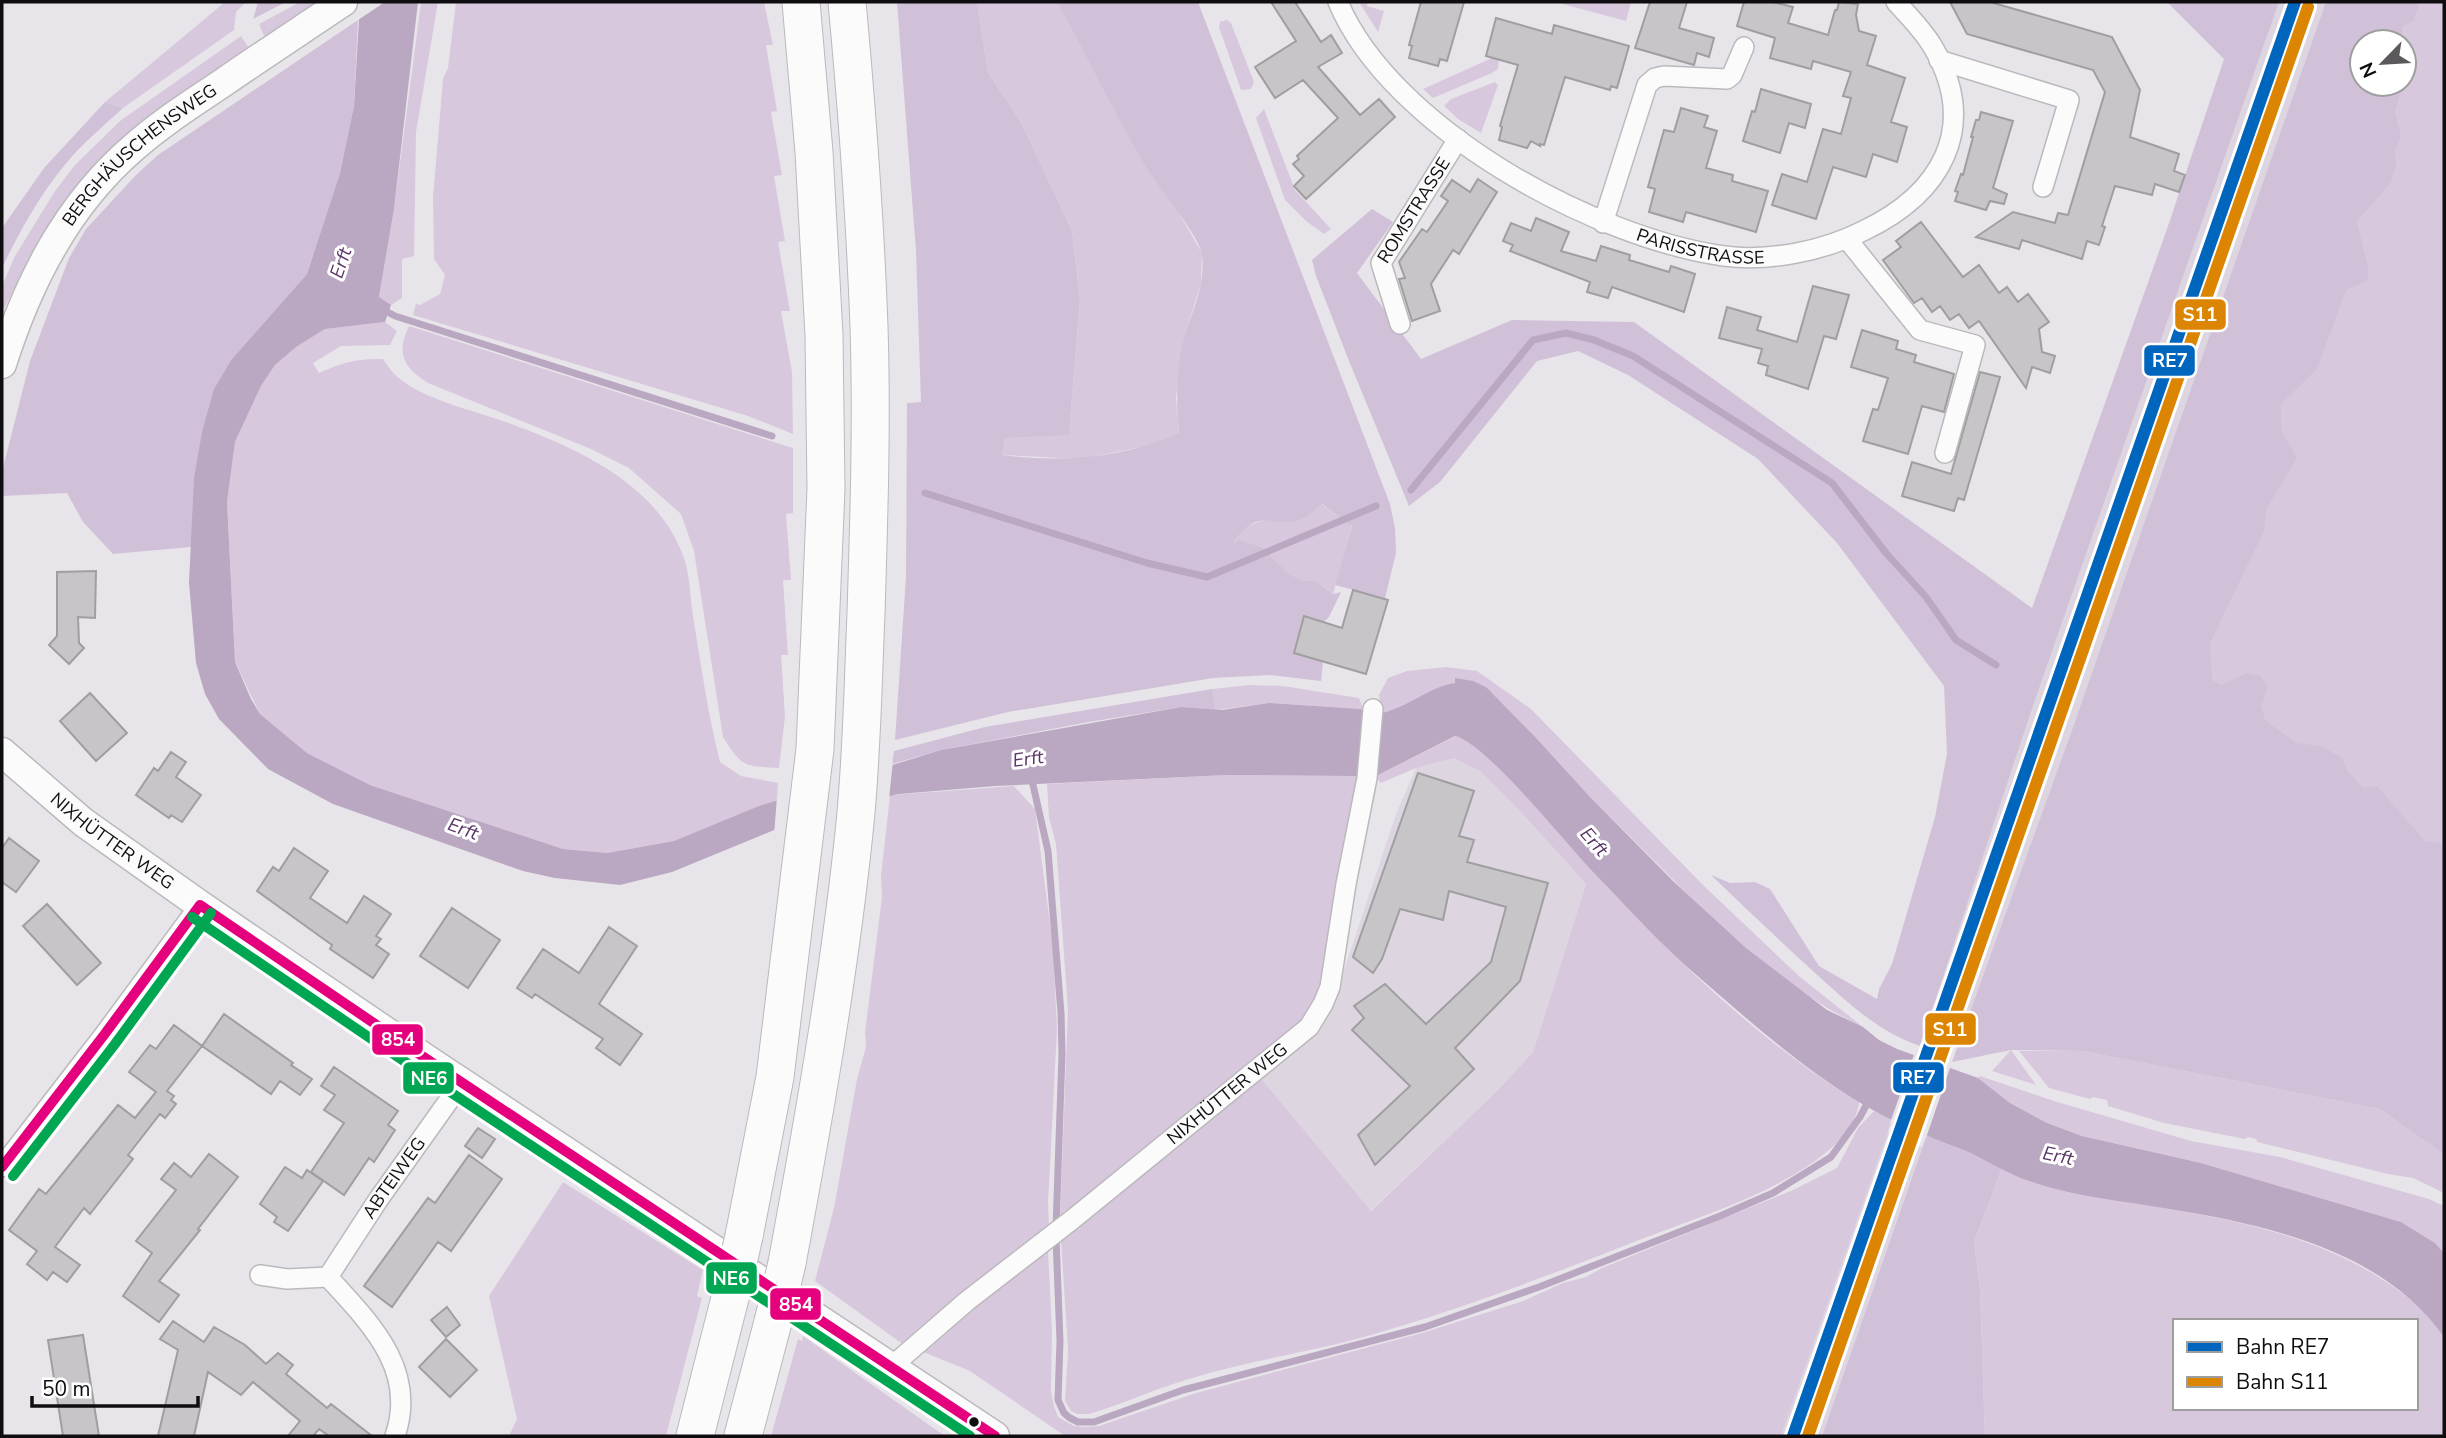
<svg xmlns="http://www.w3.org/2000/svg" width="2446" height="1438" viewBox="0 0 2446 1438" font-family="'Nunito Sans',sans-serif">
	<rect width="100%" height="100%" fill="#e8e5ea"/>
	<path fill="#ddd6e0" d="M2279,2H2326L2076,719L1963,1033L1928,1021L2034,703Z
		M1454,757L1480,771L1519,810L1586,884L1533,1052L1499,1089L1370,1211L1259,1076L1337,991L1396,814L1416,768Z
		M1887,1132L1922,1147L1822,1436H1781Z"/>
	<path fill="#d8c8de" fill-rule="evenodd" d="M225,2H246L236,12L234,30L123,108L105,102Z
		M300,2H322L269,38L264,36L259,24Z
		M421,2H438L416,132L414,256L402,259V298L391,305L379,298L394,209Z
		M456,2H764L773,45H766L777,111L771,112L782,175L774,176L785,241L778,242L790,311H781L792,372L793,434L748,416L413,315L416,304L420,305L440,294L445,275L434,259L433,197L443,79L448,68Z
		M977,2H1057L1202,253L1201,283L1184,339L1176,397L1179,433L1152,445L1081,459L1002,455L1005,438L1069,434L1080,299L1072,231L1021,122L988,73Z
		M1359,2H1368L1367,6L1384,11L1378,32Z
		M1555,2H1631L1626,21Z
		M2326,2H2444V1058L2076,719ZM2362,42H2404V84H2362Z
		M1227,20L1231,23L1254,82L1251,89L1241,90L1219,27L1220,22Z
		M241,36L250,50L35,250L2,312V286L15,256L55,191L75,165L120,121Z
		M1492,58L1499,60L1498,69L1492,73L1433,98L1423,89Z
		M1495,82L1498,85L1481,133L1458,119L1444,106L1451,99Z
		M1264,109L1295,190L1331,229L1324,234L1306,221L1285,200L1256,118Z
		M385,322L397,331L390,345L341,346L313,363L319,373C346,362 352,359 383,359C388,366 393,374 400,379C426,400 472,410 503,421C572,446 654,481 682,553C690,571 690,596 693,616C701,665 708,714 720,762L741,776L778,783L777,800L674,841L607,853L563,849L370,785L307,753L260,714L235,662L227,502L235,442L261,386L275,365L296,347L325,329Z
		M409,326L793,448V513L786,514L791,580H783L788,655H781L785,716L779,768C745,766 742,768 723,737L694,551L681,514L629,468L591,449L428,383C403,367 396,354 409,326Z
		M1321,504L1352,525L1333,594L1315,581H1305L1289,575L1261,547L1252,545L1232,546L1244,527L1267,519L1285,521Z
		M1446,667L1477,671L1531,709L1704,886L1800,977L1863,1027C1754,975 1675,877 1588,796C1546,757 1499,720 1455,683C1431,686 1408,707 1382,713L1379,695L1388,678L1407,671Z
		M1250,685L1283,686L1359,698L1363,709L1269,703L1216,710L1212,689Z
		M1456,736C1485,742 1569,846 1594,873C1627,908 1661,942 1695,975C1743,1020 1801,1068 1859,1102C1856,1134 1820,1159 1795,1174C1746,1203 1691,1220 1639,1240C1548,1276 1458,1310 1364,1337C1306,1353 1246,1361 1189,1379C1155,1389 1123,1404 1089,1414H1078L1071,1411L1065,1401L1068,1351L1061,1240L1074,1230L1080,1229L1077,1225L1259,1076L1371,1211L1499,1089L1533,1052L1586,884L1519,810L1480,771L1454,758L1416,768L1381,783L1377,779L1378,775Z
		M1227,775L1358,776L1325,984L1304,1019L1070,1214L1065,1210L1060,1218L1068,1010L1056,844L1049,818L1047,784Z
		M1014,786L1035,809L1053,947L1057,1030L1048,1203L1049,1227L1031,1237L1034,1241L904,1345L815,1281L834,1208L857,1079L866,1047L865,1032L882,897L881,876L890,795Z
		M2011,1050L2036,1085L1992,1071Z
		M2019,1051H2082L2380,1109L2444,1155V1193L2413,1178L2388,1174L2257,1142L2256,1139L2248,1137L2245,1139L2164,1123L2108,1106L2107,1100L2093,1097L2090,1099L2049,1088Z
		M1980,1076L2054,1101L2191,1141L2280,1157L2429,1199L2444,1206V1253L2435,1243L2401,1222L2201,1163L2082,1136L2047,1123L2010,1103L1978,1078Z
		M1874,1111L1892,1120L1781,1436H1065L970,1371L921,1351L922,1347L1042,1252L1045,1256L1048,1250L1052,1331L1051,1392L1054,1406L1058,1417L1074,1426L1085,1427L1099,1426L1196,1393L1422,1333L1523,1301L1563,1283L1586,1277L1602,1268L1793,1190L1837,1168L1858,1128Z
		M2002,1168C2055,1195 2113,1199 2171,1209C2251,1223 2333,1242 2399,1291C2414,1302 2436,1317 2443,1335C2446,1342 2444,1354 2444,1362C2444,1387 2444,1411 2444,1436H1985L1980,1289L1974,1242ZM2175,1321H2416V1408H2175Z
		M563,1182L703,1270L697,1296L702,1298L666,1436H509L517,1419L489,1296Z
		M803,1336L932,1427L945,1436H771L798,1339L802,1341Z"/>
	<path fill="#d1c1d8" d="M258,2H286L253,19Z
		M897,2H977L988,73L1021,122L1072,231L1080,299L1069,435L1005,438L1002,455C1062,463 1124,458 1179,433C1176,401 1176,369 1184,338C1192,312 1206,283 1202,255C1200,237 1160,189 1148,170C1115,116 1088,57 1057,2H1198L1390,504L1395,528L1396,553L1385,598L1335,585L1352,526L1322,504C1316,508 1310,515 1304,518C1274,531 1258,503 1233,544L1239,540L1261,547L1290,575L1305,581H1315L1333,594L1341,592L1329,617L1324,622L1304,617L1294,653L1323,662L1321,681L1270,675L1213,678L1008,712L895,740L906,577L907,403L921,402L916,251Z
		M2167,2H2279L2034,703L1920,1046C1878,1032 1846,1001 1814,972C1779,940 1745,908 1711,875L1730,883L1755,882L1770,889L1819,966L1877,999L1879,989L1892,964L1935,817L1947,754L1944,686L1837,543L1758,459L1628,375L1578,351L1537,361L1440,482L1409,506L1349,361L1316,276L1312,260L1372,209L1393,222L1357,273L1421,359L1512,320L1634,322L2032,608L2167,229L2224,59Z
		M2326,2H2420L2413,22L2402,26V42H2362V84H2403L2395,112L2401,136L2395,151L2396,166L2389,185L2357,221L2369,272L2367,281L2346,290L2317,369L2281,404V430L2297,458L2267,508L2264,531L2210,643L2212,680L2221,685L2247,673L2260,676L2268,687L2261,705L2265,720L2296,743L2322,746L2343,759L2347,770L2363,788L2377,786L2425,841L2439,843L2444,849V1155L2380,1109L2082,1051L2011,1050L1952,1062L2076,719Z
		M358,20L354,106L340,173L307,274L232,359L191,547L113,554L83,522L67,493L2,496V472L30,361L69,258L86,229L136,175L158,155Z
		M105,102L123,108C107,123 90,137 75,153C45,186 21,228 2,268V228L44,168Z
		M1212,689L1216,710L1181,707L1089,722L941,750L892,764L894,751L985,727Z
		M1927,1134L2002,1168L1974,1242L1980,1289L1985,1436H1822Z"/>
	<path fill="#baa7c1" d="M360,2H418L394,209L379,297L391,305L385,322L325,329L296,347L275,365L261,386L235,442L227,502L235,662L251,699L260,714L307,753L370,785L563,849L607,853L674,841L759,806L941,750L1181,707L1222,710L1269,703L1361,709L1363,711L1361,719L1382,717V713C1408,707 1431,686 1455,683V678L1473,681L1486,687L1537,739L1589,796L1673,881L1746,948L1827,1010L1863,1027L1879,1040L1897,1049L1978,1078L2010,1103L2047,1123L2082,1136L2201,1163L2401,1222L2435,1243L2444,1253V1337C2384,1251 2267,1225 2170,1209C2123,1201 2075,1197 2029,1181C2009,1174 1989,1162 1970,1153C1937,1139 1902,1127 1871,1109C1809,1074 1755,1026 1701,979C1663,947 1629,909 1595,874C1569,847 1485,742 1455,736L1378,775V765L1359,770L1358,776H1351L1227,775L995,786L899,794L823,810L672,872L620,885L555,878L523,871L333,804L268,769L219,719L205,694L196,663L189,583L194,478L202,432L214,389L232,359L307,274L340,173L354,106Z"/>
	<path fill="#e8e5ea" d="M357,2H385L355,22Z
		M893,761L889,799L824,814L774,835L777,797Z
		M1915,1052L1951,1065L1926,1138L1890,1123Z"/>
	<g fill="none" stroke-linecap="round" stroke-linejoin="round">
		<path stroke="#baa7c1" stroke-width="7" d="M380,308L395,316L772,436
			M1411,490L1533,340L1566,333L1594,340L1633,356L1832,483L1886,553L1926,597L1956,640L1996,665
			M925,493L1147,563L1207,577L1376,506
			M1031,776L1048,851L1061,1013L1062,1054L1056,1227
			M1056,1238L1060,1341L1058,1400L1064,1413L1070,1418L1078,1422H1094L1183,1390L1425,1327L1539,1287L1720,1216L1773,1193L1831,1157L1860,1117L1870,1098"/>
	</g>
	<path fill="#c7c5c8" stroke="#a09ea1" stroke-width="2" d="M1271,2H1295L1321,42L1331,35L1342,53L1318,67L1360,115L1379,99L1395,117L1306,199L1294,186L1304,176L1293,164L1299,159L1297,156L1338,118L1303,80L1275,98L1255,67L1296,41Z
		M1421,2H1464L1447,61L1440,59L1438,66L1409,58L1412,46L1409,45Z
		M1650,2H1687L1679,28L1714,38L1709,57L1697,53L1694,65L1635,48Z
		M1744,2H1773L1793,7L1788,23L1828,35L1835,10H1837L1839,2L1858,4L1856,15L1859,31L1876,36L1867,65L1905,78L1891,122L1907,127L1897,162L1873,154L1866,177L1833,167L1816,219L1772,205L1782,174L1807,182L1823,129L1841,134L1851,98L1843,96L1851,72L1813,61L1811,69L1770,58L1775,38L1737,26Z
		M1950,2H1990L2112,37L2140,90L2130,137L2179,154L2174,171L2185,175L2179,192L2155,184L2152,195L2115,186L2102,226L2105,227L2099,245L2087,241L2082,259L2022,240L2019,249L1976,237L2013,212L2055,223L2058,213L2068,215L2105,92L2093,70L1967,34Z
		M1496,18L1552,34L1554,25L1629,46L1617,88L1611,86L1610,90L1565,77L1544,145L1540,144V146L1531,141L1527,148L1499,140L1502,127L1500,126L1518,65L1486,56Z
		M1761,89L1811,104L1805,128L1789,123L1780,153L1743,141L1752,111L1755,112Z
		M1681,108L1708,116L1704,127L1717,131L1706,168L1733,175L1732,181L1768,191L1756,232L1686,212L1683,222L1649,212L1655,189L1648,187L1664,130L1674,132Z
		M1981,112L2013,121L1993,188L2007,194L2004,204L1990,201L1986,210L1955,201L1958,192L1955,191L1961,174L1963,175L1973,137H1971L1976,120H1979Z
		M1478,179L1497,192L1459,254L1453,250L1431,284L1440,311L1412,321L1399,279L1405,278L1399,262L1422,229L1427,232L1448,201L1441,196L1452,180L1470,192Z
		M1536,218L1569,232L1561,251L1596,261L1601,246L1630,255L1629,260L1669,272L1671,266L1695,274L1684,312L1612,287L1608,298L1587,292L1590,282L1510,251L1513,245L1503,241L1511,223L1531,231Z
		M1921,222L1963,277L1979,265L1999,293L2007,287L2018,302L2028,294L2049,322L2039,329L2042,352L2055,356L2050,373L2032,367L2026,388L1979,321L1969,328L1959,314L1950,320L1940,306L1932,312L1922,298L1914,303L1883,260L1901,247L1896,241Z
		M1813,286L1849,295L1836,339L1824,336L1808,389L1766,375L1768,366L1758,363L1762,349L1719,338L1727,307L1761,317L1757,330L1797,342Z
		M1862,330L1898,341L1896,349L1916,355L1914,362L1954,374L1944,412L1922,406L1908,454L1863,441L1873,409L1878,410L1888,378L1851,367Z
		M1980,372L2000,377L1964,500L1958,498L1954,511L1902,496L1912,462L1951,474Z
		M96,571L95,618L78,617L79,643L84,648L69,664L49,645L57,636V572Z
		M1353,590L1388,600L1366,674L1294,653L1304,616L1342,628Z
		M90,693L127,733L96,761L60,721Z
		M171,752L186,762L176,777L201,795L182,822L171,815L169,818L136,795L154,768L158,771Z
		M1418,773L1474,791L1459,836L1474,840L1467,862L1548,883L1520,981L1455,1048L1474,1069L1375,1165L1358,1135L1410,1086L1352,1030L1364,1018L1354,1006L1385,984L1426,1024L1491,962L1506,907L1449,891L1443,920L1400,909L1382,959L1373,973L1353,957Z
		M9,838L39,861L16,892L2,882V848Z
		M294,848L328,871L310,898L347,923L364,896L391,914L376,936L381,939L376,945L389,954L373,978L330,949L332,945L257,891L273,867L279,871Z
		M47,904L101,963L77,985L23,926Z
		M452,908L500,940L468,988L420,956Z
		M609,927L637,946L599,1004L642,1034L620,1065L596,1048L603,1039L535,994L532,998L517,988L543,949L579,973Z
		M224,1014L293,1063L291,1065L312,1079L300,1095L280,1081L271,1094L202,1046Z
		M174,1025L202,1046L167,1091L174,1096L171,1100L176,1104L165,1118L160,1114L128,1155L133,1159L90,1214L84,1208L55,1247L80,1265L67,1282L53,1272L47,1280L27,1264L37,1251L9,1230L39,1189L46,1194L118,1105L135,1118L156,1092L129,1072L150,1045L156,1049Z
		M334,1067L398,1111L388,1125L395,1130L374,1162L369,1158L344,1195L311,1172L344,1123L324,1110L335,1095L321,1086Z
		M478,1128L495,1139L482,1158L465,1146Z
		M209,1154L238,1177L198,1229L200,1230L159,1281L179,1295L159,1322L123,1296L152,1253L136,1241L176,1190L161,1179L174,1163L191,1177Z
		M469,1155L502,1179L451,1251L438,1242L392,1307L364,1286L428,1198L435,1203Z
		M285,1167L302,1178L307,1170L323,1181L288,1231L274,1222L277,1217L260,1204Z
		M447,1307L460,1325L446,1337L431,1320Z
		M173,1321L204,1342L214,1327L245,1345L266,1364L278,1353L293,1365L286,1374L327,1408L331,1404L372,1436H329L319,1429L313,1436H288L300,1421L253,1382L241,1395L208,1372L194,1436H158L178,1350L160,1339Z
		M83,1335L99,1436H63L48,1340Z
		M446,1339L477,1370L450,1397L419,1367Z"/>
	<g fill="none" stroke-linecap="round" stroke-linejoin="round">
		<g stroke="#bbb9bc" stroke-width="22">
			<g id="street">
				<path id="s1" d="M1338,2C1391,128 1594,238 1724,256C1769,262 1823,251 1863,231C1941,194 1980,128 1933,47C1923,30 1909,16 1896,2"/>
				<path d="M1939,60L2069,100L2043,187"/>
				<path d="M1603,223L1647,85L1655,78L1664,76L1727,79L1732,75L1744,47"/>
				<path d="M1847,239L1920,330L1975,345L1945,453"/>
				<path id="s2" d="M1400,324L1381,263L1458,139"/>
				<path d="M2,1167L104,1035L200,905"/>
				<path d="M260,1275L287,1279L328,1277"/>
				<path id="s3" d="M328,1277L378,1200L462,1082"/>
				<path d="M328,1277C369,1322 418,1369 395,1436"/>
				<path id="s4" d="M892,1366L967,1301L1073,1219L1309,1027L1323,1004L1330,987L1346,884L1367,778L1373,709"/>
			</g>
		</g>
		<g stroke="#bbb9bc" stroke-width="31">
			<g id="secondary">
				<path id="s5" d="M2,364C28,282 67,205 133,148C161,123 193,103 224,82C263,55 303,29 343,2"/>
				<path id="s6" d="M2,752L83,822L200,905L431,1062L995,1436"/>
			</g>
		</g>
		<g stroke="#bbb9bc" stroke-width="39">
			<path id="highway" d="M744,1236L775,1077L815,749L826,489L824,335L814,152L801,2
				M787,1263C814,1117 840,971 855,823C862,753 863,683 866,613C869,517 872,421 869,326C865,218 857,110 847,2
				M695,1436L731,1294
				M743,1436L773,1322"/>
		</g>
		<use href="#street" stroke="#fcfbfc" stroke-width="19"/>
		<use href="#secondary" stroke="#fcfbfc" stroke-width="28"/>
		<use href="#highway" stroke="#fcfbfc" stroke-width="37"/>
		<g stroke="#bbb9bc" stroke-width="39" stroke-linecap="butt">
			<path id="highway-bridge" d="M731,1294L744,1236
				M773,1322L787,1263"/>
		</g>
		<use href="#highway-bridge" stroke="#fcfbfc" stroke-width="37"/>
		<g stroke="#fff" stroke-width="16">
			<path id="bus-1" d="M200,905L431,1062L995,1436
				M2,1167L104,1035L200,905"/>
		</g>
		<g stroke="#fff" stroke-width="16">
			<path id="bus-2" d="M192,917L423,1074L970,1436
				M13,1176L115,1044L211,913"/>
		</g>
		<use href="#bus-1" stroke="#e5007d" stroke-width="10"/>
		<use href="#bus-2" stroke="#00a651" stroke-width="10"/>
		<g stroke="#fff" stroke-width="18">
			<path id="rail-1" d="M1793,1436L2295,2"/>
		</g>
		<g stroke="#fff" stroke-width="18">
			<path id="rail-2" d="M1808,1436L2308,7"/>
		</g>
		<use href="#rail-1" stroke="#0065bd" stroke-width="12"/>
		<use href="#rail-2" stroke="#dc8502" stroke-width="12"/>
	</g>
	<circle fill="#0f0d10" stroke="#fff" stroke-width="2.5" cx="974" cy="1422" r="6"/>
	<g text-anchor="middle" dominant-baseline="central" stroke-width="6" stroke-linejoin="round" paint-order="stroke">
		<g font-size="18" fill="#0f0d10" stroke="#fff">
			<text stroke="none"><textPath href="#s5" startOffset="256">BERGHÄUSCHENSWEG</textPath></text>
			<text stroke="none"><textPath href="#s2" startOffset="126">ROMSTRASSE</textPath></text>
			<text stroke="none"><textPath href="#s1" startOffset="453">PARISSTRASSE</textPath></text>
			<text stroke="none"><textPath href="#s6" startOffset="142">NIXHÜTTER WEG</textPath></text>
			<text stroke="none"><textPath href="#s4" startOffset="432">NIXHÜTTER WEG</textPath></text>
			<text stroke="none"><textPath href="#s3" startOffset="119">ABTEIWEG</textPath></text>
		</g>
		<g font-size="19" font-style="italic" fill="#5a3667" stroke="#fff">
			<text transform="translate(341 263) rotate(-71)">Erft</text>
			<text transform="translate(1028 759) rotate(-8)">Erft</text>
			<text transform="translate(463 829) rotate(20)">Erft</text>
			<text transform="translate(1594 842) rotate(49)">Erft</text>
			<text transform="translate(2058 1156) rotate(12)">Erft</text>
		</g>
	</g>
	<g stroke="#fff" stroke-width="2.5">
		<rect x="2174" y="298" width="53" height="33" rx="7" fill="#dc8502"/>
		<rect x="2143" y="344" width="53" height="33" rx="7" fill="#0065bd"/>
		<rect x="1924" y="1012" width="53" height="34" rx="7" fill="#dc8502"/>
		<rect x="371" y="1023" width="53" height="33" rx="7" fill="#e5007d"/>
		<rect x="1892" y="1061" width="53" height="33" rx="7" fill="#0065bd"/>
		<rect x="402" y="1061" width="53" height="34" rx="7" fill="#00a651"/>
		<rect x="705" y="1261" width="53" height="34" rx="7" fill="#00a651"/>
		<rect x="769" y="1287" width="53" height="34" rx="7" fill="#e5007d"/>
	</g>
	<g font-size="19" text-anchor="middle" font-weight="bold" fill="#fff">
		<text x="2200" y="321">S11</text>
		<text x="2170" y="367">RE7</text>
		<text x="1950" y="1036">S11</text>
		<text x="398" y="1046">854</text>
		<text x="1918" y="1084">RE7</text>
		<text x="429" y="1085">NE6</text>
		<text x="731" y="1285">NE6</text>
		<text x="796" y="1311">854</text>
	</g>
	<rect width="2446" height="1438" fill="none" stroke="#0f0d10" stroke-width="7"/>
	<rect x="2173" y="1319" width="245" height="91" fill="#ffffff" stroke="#9f9e9f" stroke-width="2"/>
	<rect x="2187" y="1342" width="35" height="10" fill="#0065bd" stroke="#9f9e9f" stroke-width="2"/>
	<text x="2236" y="1354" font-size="21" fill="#0f0d10">Bahn RE7</text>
	<rect x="2187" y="1377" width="35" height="10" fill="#dc8502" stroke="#9f9e9f" stroke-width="2"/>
	<text x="2236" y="1389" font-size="21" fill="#0f0d10">Bahn S11</text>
	<g transform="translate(2383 63) rotate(245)"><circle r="33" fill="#ffffff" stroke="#9f9e9f" stroke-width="2"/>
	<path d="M0-5L12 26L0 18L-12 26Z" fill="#5b595c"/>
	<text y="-10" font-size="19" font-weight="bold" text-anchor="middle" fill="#0f0d10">N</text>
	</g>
	<path d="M32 1396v10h166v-10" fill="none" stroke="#0f0d10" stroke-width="3.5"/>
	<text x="42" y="1396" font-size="21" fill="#0f0d10" stroke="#ffffff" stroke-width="5" paint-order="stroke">50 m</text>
</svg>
